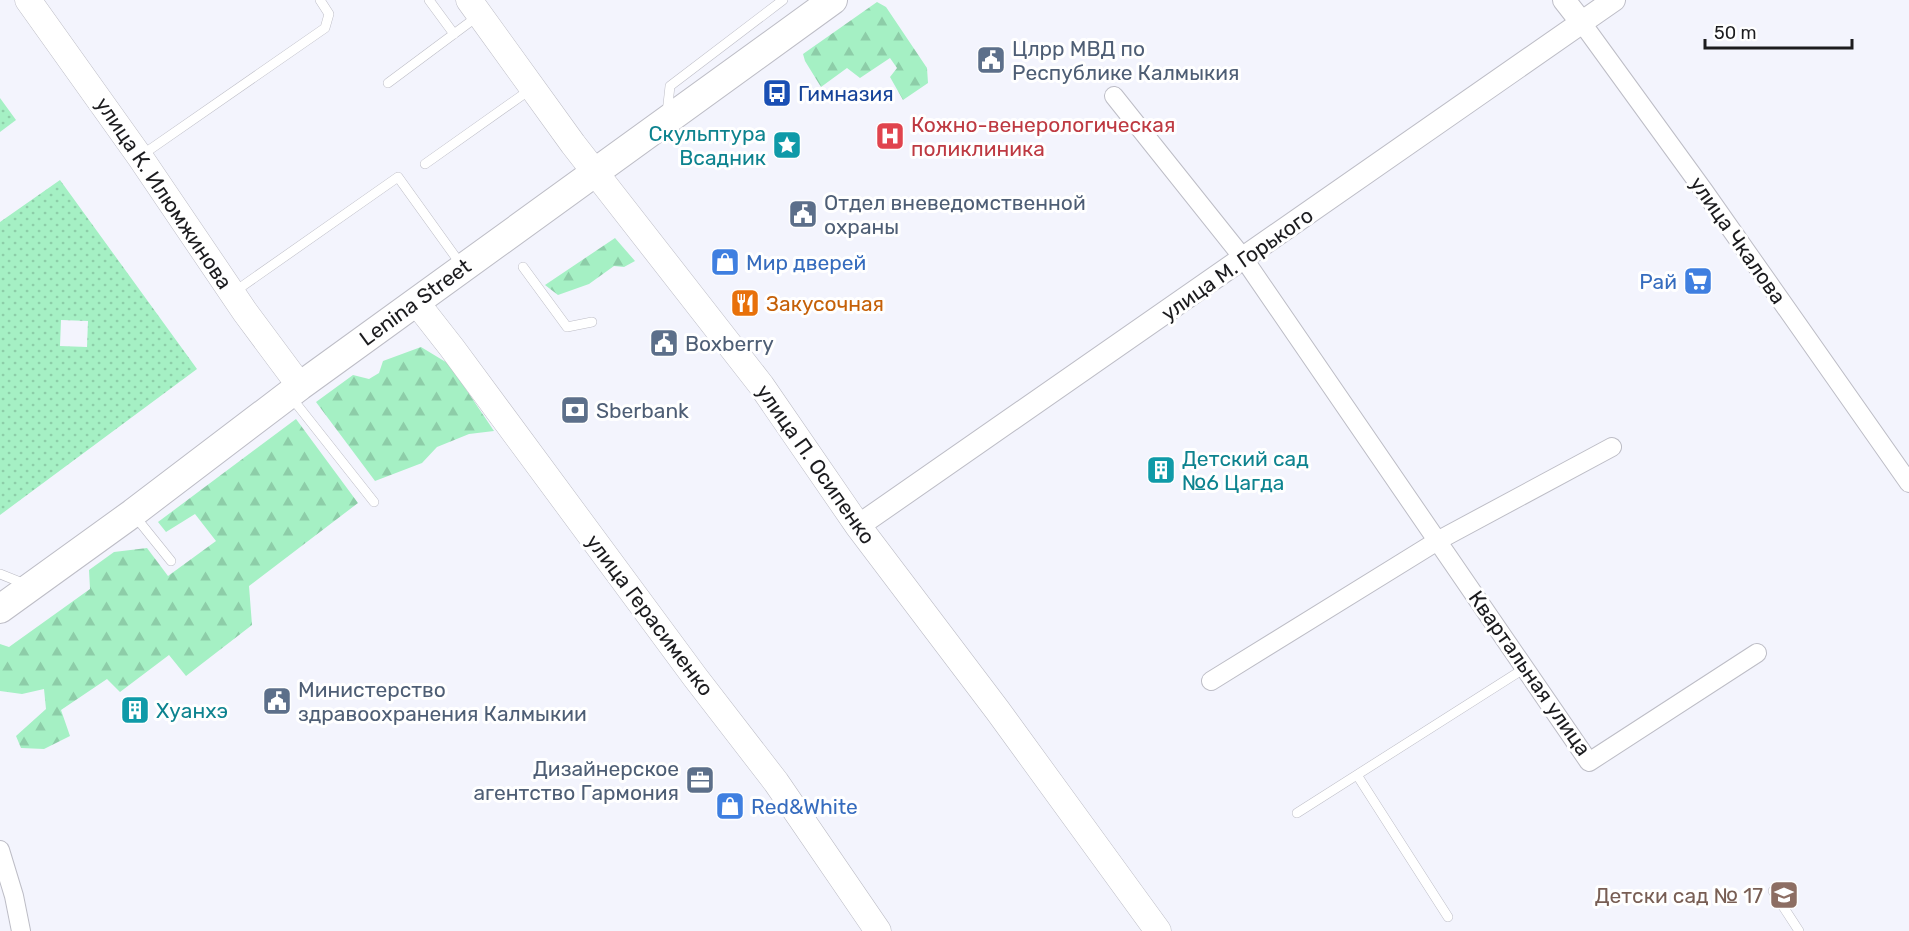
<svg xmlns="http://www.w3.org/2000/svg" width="1909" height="931" viewBox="0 0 1909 931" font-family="Rubik,sans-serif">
	<defs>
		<pattern id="grass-dots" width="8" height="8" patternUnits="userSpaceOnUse" patternTransform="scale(1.5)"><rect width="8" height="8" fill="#a5f0c4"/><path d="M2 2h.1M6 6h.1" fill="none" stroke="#8dcda8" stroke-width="1.8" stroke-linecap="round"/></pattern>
		<pattern id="forest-firs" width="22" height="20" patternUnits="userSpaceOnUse" patternTransform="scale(1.5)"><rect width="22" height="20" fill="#a5f0c4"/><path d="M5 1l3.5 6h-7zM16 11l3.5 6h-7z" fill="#8dcda8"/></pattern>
	</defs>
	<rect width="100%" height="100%" fill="#f3f4fd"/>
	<path fill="url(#grass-dots)" fill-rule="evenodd" d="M0,98L16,120L0,132Z
		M60,180L197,369L0,515V222ZM61,320L88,321L87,347L60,346Z"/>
	<path fill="url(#forest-firs)" d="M877,2L886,7L927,68L928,83L903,100L890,77L897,68L890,58L860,78L847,68L821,87L805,61L803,54Z
		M615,238L635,261L624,267L614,266L589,284L558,295L545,285Z
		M421,347L449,364L494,431L469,434L437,447L422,463L375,481L316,402L353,375L369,379L379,373L383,361Z
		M296,419L358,503L249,586L252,625L186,676L169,655L120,692L107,679L61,710L70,736L44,749L21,748L16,736L46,709L44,689L22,694L0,691V644L9,647L90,589L89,570L114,552L147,548L168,576L216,541L195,514L166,532L158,522Z"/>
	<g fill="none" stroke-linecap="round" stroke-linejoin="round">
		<g stroke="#bdbdc6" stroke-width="10">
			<path id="service" d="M429,0L454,34
				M388,83L478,16
				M667,113L670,86L783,0
				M142,155L325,28L329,14L320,0
				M425,164L531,89
				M523,267L567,327L592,322
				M234,292L398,177L462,266
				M291,397L374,502
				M134,515L171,561
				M0,574L25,584
				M1357,775L1448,917
				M1297,813L1525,668
				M1773,891L1799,931"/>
		</g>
		<g stroke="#bdbdc6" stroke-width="20">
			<path id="minor" d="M1582,23L1704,191L1909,483
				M1114,96L1244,259L1589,762L1757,653
				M1211,681L1439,540L1612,447
				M0,850L14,896L21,931"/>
		</g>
		<g stroke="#bdbdc6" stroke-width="24">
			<path id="tertiary" d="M1564,0L1582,23
				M858,526L1614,0"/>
		</g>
		<g stroke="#bdbdc6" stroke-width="27">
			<path id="secondary" d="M28,0L140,157L245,312L300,386
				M469,0L573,144L761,385L858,526L998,711L1158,931
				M416,302L452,348L695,677L776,782L878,931"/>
		</g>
		<g stroke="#bdbdc6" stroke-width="30">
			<path id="primary" d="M0,609L133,513L300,386L833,0"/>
		</g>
		<use href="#service" stroke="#fff" stroke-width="9"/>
		<use href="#minor" stroke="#fff" stroke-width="18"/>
		<use href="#tertiary" stroke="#fff" stroke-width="22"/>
		<use href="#secondary" stroke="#fff" stroke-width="26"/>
		<use href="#primary" stroke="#fff" stroke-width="28"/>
	</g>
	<defs>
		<g id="civic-square" transform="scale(1.5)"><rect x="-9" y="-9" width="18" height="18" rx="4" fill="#5c6f8a" stroke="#fff"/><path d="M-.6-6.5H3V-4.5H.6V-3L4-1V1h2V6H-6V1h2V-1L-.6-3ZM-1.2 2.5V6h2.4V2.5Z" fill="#fff"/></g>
		<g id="bus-square" transform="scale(1.5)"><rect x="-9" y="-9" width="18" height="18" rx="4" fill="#1a4fb4" stroke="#fff"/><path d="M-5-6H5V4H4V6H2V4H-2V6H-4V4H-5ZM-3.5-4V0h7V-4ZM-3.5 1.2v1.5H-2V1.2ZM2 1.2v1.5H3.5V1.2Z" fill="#fff"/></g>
		<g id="hospital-square" transform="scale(1.5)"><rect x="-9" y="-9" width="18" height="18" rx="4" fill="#e0444e" stroke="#fff"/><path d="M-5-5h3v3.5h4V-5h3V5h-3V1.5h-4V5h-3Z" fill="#fff"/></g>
		<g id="sight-square" transform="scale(1.5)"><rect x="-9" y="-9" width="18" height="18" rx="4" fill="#0f9aa8" stroke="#fff"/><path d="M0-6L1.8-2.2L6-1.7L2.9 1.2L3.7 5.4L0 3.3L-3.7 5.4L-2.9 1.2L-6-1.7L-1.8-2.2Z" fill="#fff"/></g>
		<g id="shop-square" transform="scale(1.5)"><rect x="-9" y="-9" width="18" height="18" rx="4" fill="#3f7fe0" stroke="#fff"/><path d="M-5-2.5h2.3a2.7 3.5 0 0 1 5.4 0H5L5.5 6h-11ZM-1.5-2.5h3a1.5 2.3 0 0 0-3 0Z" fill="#fff"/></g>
		<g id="supermarket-square" transform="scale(1.5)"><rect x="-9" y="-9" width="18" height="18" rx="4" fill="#3f7fe0" stroke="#fff"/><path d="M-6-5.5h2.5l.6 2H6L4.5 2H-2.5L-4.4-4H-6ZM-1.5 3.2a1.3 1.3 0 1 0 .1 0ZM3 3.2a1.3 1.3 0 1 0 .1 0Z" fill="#fff"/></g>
		<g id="restaurant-square" transform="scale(1.5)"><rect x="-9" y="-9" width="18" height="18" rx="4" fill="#e8710a" stroke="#fff"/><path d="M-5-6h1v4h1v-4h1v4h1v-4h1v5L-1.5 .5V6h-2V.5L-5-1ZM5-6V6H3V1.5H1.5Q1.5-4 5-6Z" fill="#fff"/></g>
		<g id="bank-square" transform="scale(1.5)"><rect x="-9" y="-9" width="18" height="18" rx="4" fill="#5c6f8a" stroke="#fff"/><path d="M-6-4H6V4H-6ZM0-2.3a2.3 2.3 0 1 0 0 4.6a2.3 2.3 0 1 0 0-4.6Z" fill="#fff"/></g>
		<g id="building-square" transform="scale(1.5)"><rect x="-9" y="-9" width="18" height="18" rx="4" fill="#0f9aa8" stroke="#fff"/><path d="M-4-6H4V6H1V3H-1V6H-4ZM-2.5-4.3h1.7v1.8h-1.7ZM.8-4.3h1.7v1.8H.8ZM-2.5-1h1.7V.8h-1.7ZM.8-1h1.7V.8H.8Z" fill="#fff"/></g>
		<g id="office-square" transform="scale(1.5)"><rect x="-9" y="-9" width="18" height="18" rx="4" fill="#5c6f8a" stroke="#fff"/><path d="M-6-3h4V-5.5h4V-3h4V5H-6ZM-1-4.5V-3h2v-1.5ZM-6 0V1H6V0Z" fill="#fff"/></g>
		<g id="school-square" transform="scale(1.5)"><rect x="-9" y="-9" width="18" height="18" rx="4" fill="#8d6e63" stroke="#fff"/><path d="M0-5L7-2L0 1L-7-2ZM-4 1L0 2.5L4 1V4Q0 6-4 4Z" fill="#fff"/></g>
	</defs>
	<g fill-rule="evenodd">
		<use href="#civic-square" x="991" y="60"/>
		<use href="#bus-square" x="777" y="93"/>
		<use href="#hospital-square" x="890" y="136"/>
		<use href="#sight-square" x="787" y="145"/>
		<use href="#civic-square" x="803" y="214"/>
		<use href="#shop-square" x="725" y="262"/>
		<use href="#supermarket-square" x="1698" y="281"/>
		<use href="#restaurant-square" x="745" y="303"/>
		<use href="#civic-square" x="664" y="343"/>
		<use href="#bank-square" x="575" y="410"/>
		<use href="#building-square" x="1161" y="470"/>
		<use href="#civic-square" x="277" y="701"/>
		<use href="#building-square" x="135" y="710"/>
		<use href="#office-square" x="700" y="780"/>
		<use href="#shop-square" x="730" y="806"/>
		<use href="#school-square" x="1784" y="895"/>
	</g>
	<g text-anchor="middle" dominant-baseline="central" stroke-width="6" stroke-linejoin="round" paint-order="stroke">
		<g font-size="21" fill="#4e5e75" stroke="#fff" text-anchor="start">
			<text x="1012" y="48">Цлрр МВД по<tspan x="1012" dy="24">Республике Калмыкия</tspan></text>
			<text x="824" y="202">Отдел вневедомственной<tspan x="824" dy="24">охраны</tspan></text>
			<text x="685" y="343">Boxberry</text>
			<text x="596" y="410">Sberbank</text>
			<text x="298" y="689">Министерство<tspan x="298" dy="24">здравоохранения Калмыкии</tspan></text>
			<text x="679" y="768" text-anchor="end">Дизайнерское<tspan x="679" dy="24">агентство Гармония</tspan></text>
		</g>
		<g font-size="21" fill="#164399" stroke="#fff" text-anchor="start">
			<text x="798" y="93">Гимназия</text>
		</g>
		<g font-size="21" fill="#be3a42" stroke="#fff" text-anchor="start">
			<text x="911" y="124">Кожно-венерологическая<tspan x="911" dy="24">поликлиника</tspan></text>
		</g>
		<g font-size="21" fill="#0d838f" stroke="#fff" text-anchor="start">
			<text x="766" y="133" text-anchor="end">Скульптура<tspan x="766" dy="24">Всадник</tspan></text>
			<text x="1182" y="458">Детский сад<tspan x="1182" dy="24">№6 Цагда</tspan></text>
			<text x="156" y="710">Хуанхэ</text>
		</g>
		<g font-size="21" fill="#1c1c1f" stroke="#fff">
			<text transform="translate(164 193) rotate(56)">улица К. Илюмжинова</text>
			<text transform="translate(1738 240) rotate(55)">улица Чкалова</text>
			<text transform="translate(1237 264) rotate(-35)">улица М. Горького</text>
			<text transform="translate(415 302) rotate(-36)">Lenina Street</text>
			<text transform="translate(816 464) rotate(55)">улица П. Осипенко</text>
			<text transform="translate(650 615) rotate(53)">улица Герасименко</text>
			<text transform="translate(1530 673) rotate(55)">Квартальная улица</text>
		</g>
		<g font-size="21" fill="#366cbe" stroke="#fff" text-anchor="start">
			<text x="746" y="262">Мир дверей</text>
			<text x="1677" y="281" text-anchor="end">Рай</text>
			<text x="751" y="806">Red&amp;White</text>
		</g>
		<g font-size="21" fill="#c56008" stroke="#fff" text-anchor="start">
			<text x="766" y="303">Закусoчная</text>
		</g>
		<g font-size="21" fill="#785e54" stroke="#fff" text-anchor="end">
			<text x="1763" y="895">Детски сад № 17</text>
		</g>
	</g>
	<path d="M1705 39v9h147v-9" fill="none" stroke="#1c1c1f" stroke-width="3"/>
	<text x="1714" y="39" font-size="18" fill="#1c1c1f" stroke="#ffffff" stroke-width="4.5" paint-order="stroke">50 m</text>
</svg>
